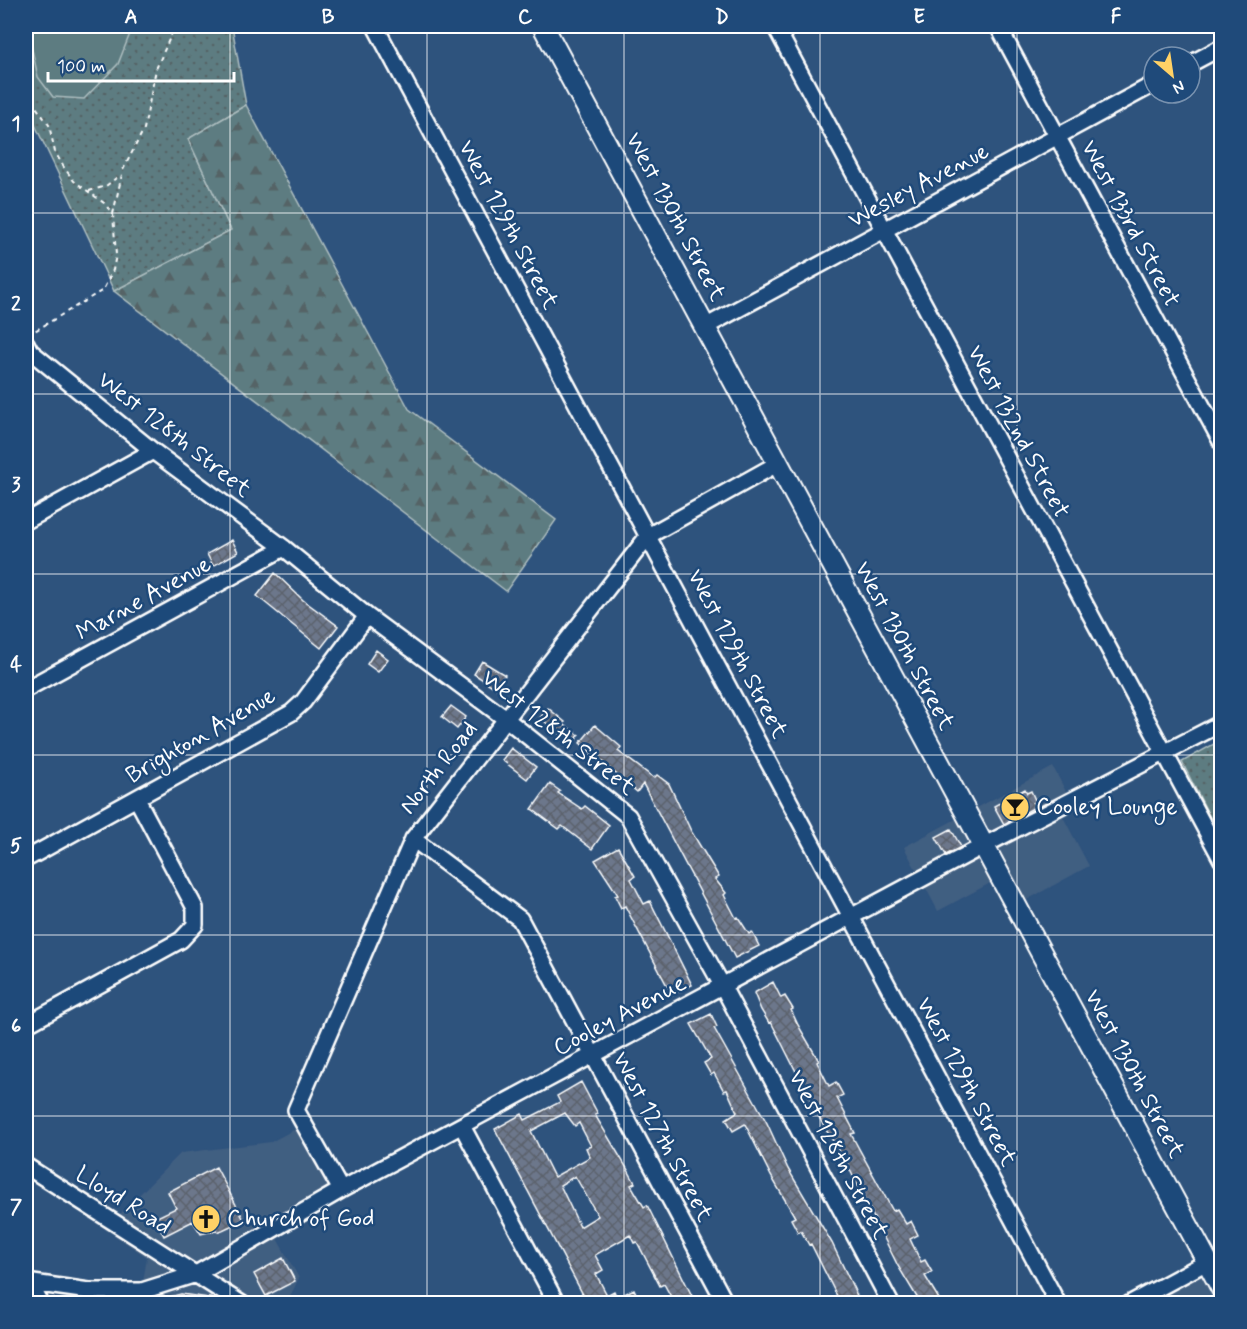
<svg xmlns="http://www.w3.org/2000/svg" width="1247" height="1329" viewBox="0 0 1247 1329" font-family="Mynerve,sans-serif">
	<defs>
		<pattern id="grass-dots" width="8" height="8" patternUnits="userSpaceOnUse" patternTransform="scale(1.5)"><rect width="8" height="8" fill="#5d7c81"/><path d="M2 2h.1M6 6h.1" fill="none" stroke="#546466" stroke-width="1.8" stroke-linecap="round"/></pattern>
		<pattern id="forest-firs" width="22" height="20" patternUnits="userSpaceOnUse" patternTransform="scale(1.5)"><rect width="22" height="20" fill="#5d7c81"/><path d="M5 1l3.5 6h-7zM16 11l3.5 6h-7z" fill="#546466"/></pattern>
		<pattern id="building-cross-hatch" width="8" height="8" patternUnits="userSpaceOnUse" patternTransform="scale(1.5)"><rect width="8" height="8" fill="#6c778b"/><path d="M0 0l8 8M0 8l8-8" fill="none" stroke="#5c626c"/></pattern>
	</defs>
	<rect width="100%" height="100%" fill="#2e537d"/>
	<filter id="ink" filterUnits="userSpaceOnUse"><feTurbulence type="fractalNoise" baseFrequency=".0167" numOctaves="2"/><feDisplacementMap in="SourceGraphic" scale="12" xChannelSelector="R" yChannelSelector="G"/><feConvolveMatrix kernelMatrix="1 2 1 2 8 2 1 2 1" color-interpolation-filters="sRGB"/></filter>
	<g filter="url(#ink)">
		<path fill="#415e81" d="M1053,767L1073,805L1061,813L1089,866L1010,909L994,881L938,911L904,847Z
			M297,1128L338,1200L275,1235L299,1278L287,1303H126L121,1287L143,1282L147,1257L105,1229L181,1153L271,1142Z
			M1207,1272L1221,1303L1147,1304Z"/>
		<path fill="url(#grass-dots)" stroke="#aebec0" stroke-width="1.5" d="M26,26H232L246,105L188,139L231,230L114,291L26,106Z
			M1221,740V839L1182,762Z"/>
		<path fill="url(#forest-firs)" stroke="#aebec0" stroke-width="1.5" d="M246,105L409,409L556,520L506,591L114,291L231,230L188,139Z"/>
		<path fill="#5d7c81" stroke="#aebec0" stroke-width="1.5" d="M27,26H133L118,64L84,99L53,97L38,77Z"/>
		<path fill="url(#building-cross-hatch)" stroke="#fff" stroke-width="1.5" fill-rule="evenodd" d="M232,540L238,552L213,566L207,554Z
			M275,573L303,600L338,626L321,648L257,596Z
			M376,650L388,659L378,672L367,664Z
			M482,661L505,675L497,689L474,674Z
			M451,706L466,717L457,729L442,717Z
			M548,708L565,722L563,724L579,735L573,744L540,718Z
			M595,725L621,747L618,751L654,778L657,775L669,784L691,831L719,877L715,879L726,893L724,895L736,918L738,917L749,934L752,932L759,946L735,958L643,784L637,792L580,743Z
			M511,748L536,767L527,779L502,760Z
			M550,784L560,791L558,793L582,809L585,806L609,825L592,849L562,826L559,829L532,809Z
			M1025,789L1027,793L1031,791L1036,802L1033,803L1035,807L1004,824L994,806Z
			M951,829L961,847L946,855L936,837Z
			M618,847L635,876L631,879L644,904L650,901L692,985L672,995L625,906L621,908L615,896L618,895L595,860Z
			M773,982L781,998L785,996L793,1009L791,1010L798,1025L819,1061L817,1062L829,1086L836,1082L843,1095L837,1098L855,1133L851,1134L893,1211L897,1209L906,1224L911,1221L918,1235L910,1239L921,1262L925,1260L932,1272L925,1276L942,1304H921L898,1266L846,1162L823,1125L771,1022L769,1023L761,1010L754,993Z
			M711,1014L717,1027L714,1028L767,1123L788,1169L832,1243L861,1304H841L811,1244L809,1245L801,1231L798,1232L791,1219L795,1217L771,1176L745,1124L733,1131L726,1119L737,1112L727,1090L724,1091L714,1073L711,1075L704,1063L711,1059L691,1024Z
			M581,1082L598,1114L595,1115L628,1170L635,1183L631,1185L644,1207L647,1205L654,1219L696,1304H675L664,1284L660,1286L637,1242L634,1243L630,1235L595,1255L603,1270L596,1274L607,1295L614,1291L617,1298L634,1289L639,1300L633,1304H588L495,1129L522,1114L525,1120L560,1102L557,1096ZM565,1113L575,1126L579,1123L591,1146L586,1148L590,1157L554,1177L531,1131ZM575,1176L598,1216L580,1227L560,1185Z
			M216,1167L244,1220L218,1232L217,1230L201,1234L193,1221L164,1236L155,1218L176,1208L168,1192Z
			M283,1258L295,1281L266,1296L254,1274Z
			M181,1294L215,1299V1304H159L158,1300Z"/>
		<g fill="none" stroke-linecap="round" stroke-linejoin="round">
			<g stroke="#fff" stroke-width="20">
				<path id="minor" d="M375,26L1058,1304
					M775,26L1222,860
					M998,26L1222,443
					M1190,64L1222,47
					M705,327L1154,84
					M26,343L30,351L153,451L284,548L367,616L506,719L628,816L723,987L891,1304
					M26,521L153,451
					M26,689L284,548
					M413,839L520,919L726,1304
					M26,859L291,713L303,702L367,616
					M26,1025L181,940L195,925V908L137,799
					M462,1126L557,1304
					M26,1166L242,1304
					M341,1190L296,1110L413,839L648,536L777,464
					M26,1282L89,1291H142L196,1274L341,1190L983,846L1222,723
					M29,1282L41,1304
					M1129,1304L1207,1262"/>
			</g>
			<g stroke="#fff" stroke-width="24">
				<path id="major" d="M543,26L1222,1289"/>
			</g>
			<path stroke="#fff" stroke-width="2" stroke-dasharray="4.5 4.5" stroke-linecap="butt" d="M26,45V52
				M26,93L49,125L55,152L63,166L74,181L104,203L113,214L116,255L113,270L103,290L33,332
				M89,191L106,186L120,175
				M113,214L123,170L144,129L156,69L175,26"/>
			<use href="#minor" stroke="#1f4a7a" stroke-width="15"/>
			<use href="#major" stroke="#1f4a7a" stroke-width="20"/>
		</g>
	</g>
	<path fill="none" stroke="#fff" stroke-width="1.5" stroke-opacity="0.55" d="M230,26V1304M427,26V1304M624,26V1304M820,26V1304M1017,26V1304M26,213H1222M26,394H1222M26,574H1222M26,755H1222M26,935H1222M26,1116H1222"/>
	<defs>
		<g id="bar-disc" transform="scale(1.5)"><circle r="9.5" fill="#ffd166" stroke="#1f4a7a"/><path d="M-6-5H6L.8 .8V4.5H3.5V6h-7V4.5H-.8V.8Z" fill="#111"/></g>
		<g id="church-disc" transform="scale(1.5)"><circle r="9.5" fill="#ffd166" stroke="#1f4a7a"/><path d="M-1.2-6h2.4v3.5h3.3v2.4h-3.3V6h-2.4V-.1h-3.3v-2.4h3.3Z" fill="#111"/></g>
	</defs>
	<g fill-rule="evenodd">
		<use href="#bar-disc" x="1015" y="807"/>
		<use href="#church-disc" x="206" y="1219"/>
	</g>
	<g text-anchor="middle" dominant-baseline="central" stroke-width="5" stroke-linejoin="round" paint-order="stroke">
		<g font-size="24" fill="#fff" stroke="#1f4a7a">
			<text transform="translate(919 186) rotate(-28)">Wesley Avenue</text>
			<text transform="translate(675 217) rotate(62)">West 130th Street</text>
			<text transform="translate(1130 224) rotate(62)">West 133rd Street</text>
			<text transform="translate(508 225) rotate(62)">West 129th Street</text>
			<text transform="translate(1018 432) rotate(62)">West 132nd Street</text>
			<text transform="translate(174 435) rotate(38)">West 128th Street</text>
			<text transform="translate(144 599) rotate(-29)">Marne Avenue</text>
			<text transform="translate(904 646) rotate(62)">West 130th Street</text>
			<text transform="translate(737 654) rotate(62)">West 129th Street</text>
			<text transform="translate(558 733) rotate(38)">West 128th Street</text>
			<text transform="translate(201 736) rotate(-30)">Brighton Avenue</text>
			<text transform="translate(439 768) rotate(-52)">North Road</text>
			<text transform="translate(620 1016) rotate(-28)">Cooley Avenue</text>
			<text transform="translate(1134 1074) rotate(62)">West 130th Street</text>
			<text transform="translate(966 1082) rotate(62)">West 129th Street</text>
			<text transform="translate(662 1137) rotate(62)">West 127th Street</text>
			<text transform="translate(838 1155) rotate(62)">West 128th Street</text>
			<text transform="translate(123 1201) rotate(32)">Lloyd Road</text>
		</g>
		<g font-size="24" fill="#fff" stroke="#1f4a7a" text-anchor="start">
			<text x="1036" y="807">Cooley Lounge</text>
			<text x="227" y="1219">Church of God</text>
		</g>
	</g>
	<rect width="1247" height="1329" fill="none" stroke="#1f4a7a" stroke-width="66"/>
	<g transform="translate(1172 75) rotate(151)"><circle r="28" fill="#1f4a7a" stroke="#7992af" stroke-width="1.5"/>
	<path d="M0-4.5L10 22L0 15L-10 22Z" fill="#ffd166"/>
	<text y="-9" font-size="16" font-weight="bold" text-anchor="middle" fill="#ffffff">N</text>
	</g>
	<path d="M48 72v9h186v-9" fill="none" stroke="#ffffff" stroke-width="3"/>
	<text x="57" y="72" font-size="18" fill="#ffffff" stroke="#1f4a7a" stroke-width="4.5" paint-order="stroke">100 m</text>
	<rect x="33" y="33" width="1181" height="1263" fill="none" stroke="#fff" stroke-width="2"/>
	<g font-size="20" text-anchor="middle" font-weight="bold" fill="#fff">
		<text x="131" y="23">A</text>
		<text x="328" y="23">B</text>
		<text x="525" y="23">C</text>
		<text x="722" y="23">D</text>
		<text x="919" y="23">E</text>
		<text x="1116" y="23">F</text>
		<text x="16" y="130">1</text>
		<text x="16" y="310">2</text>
		<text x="16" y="491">3</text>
		<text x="16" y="671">4</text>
		<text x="16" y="852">5</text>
		<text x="16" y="1032">6</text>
		<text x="16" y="1213">7</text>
	</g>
</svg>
